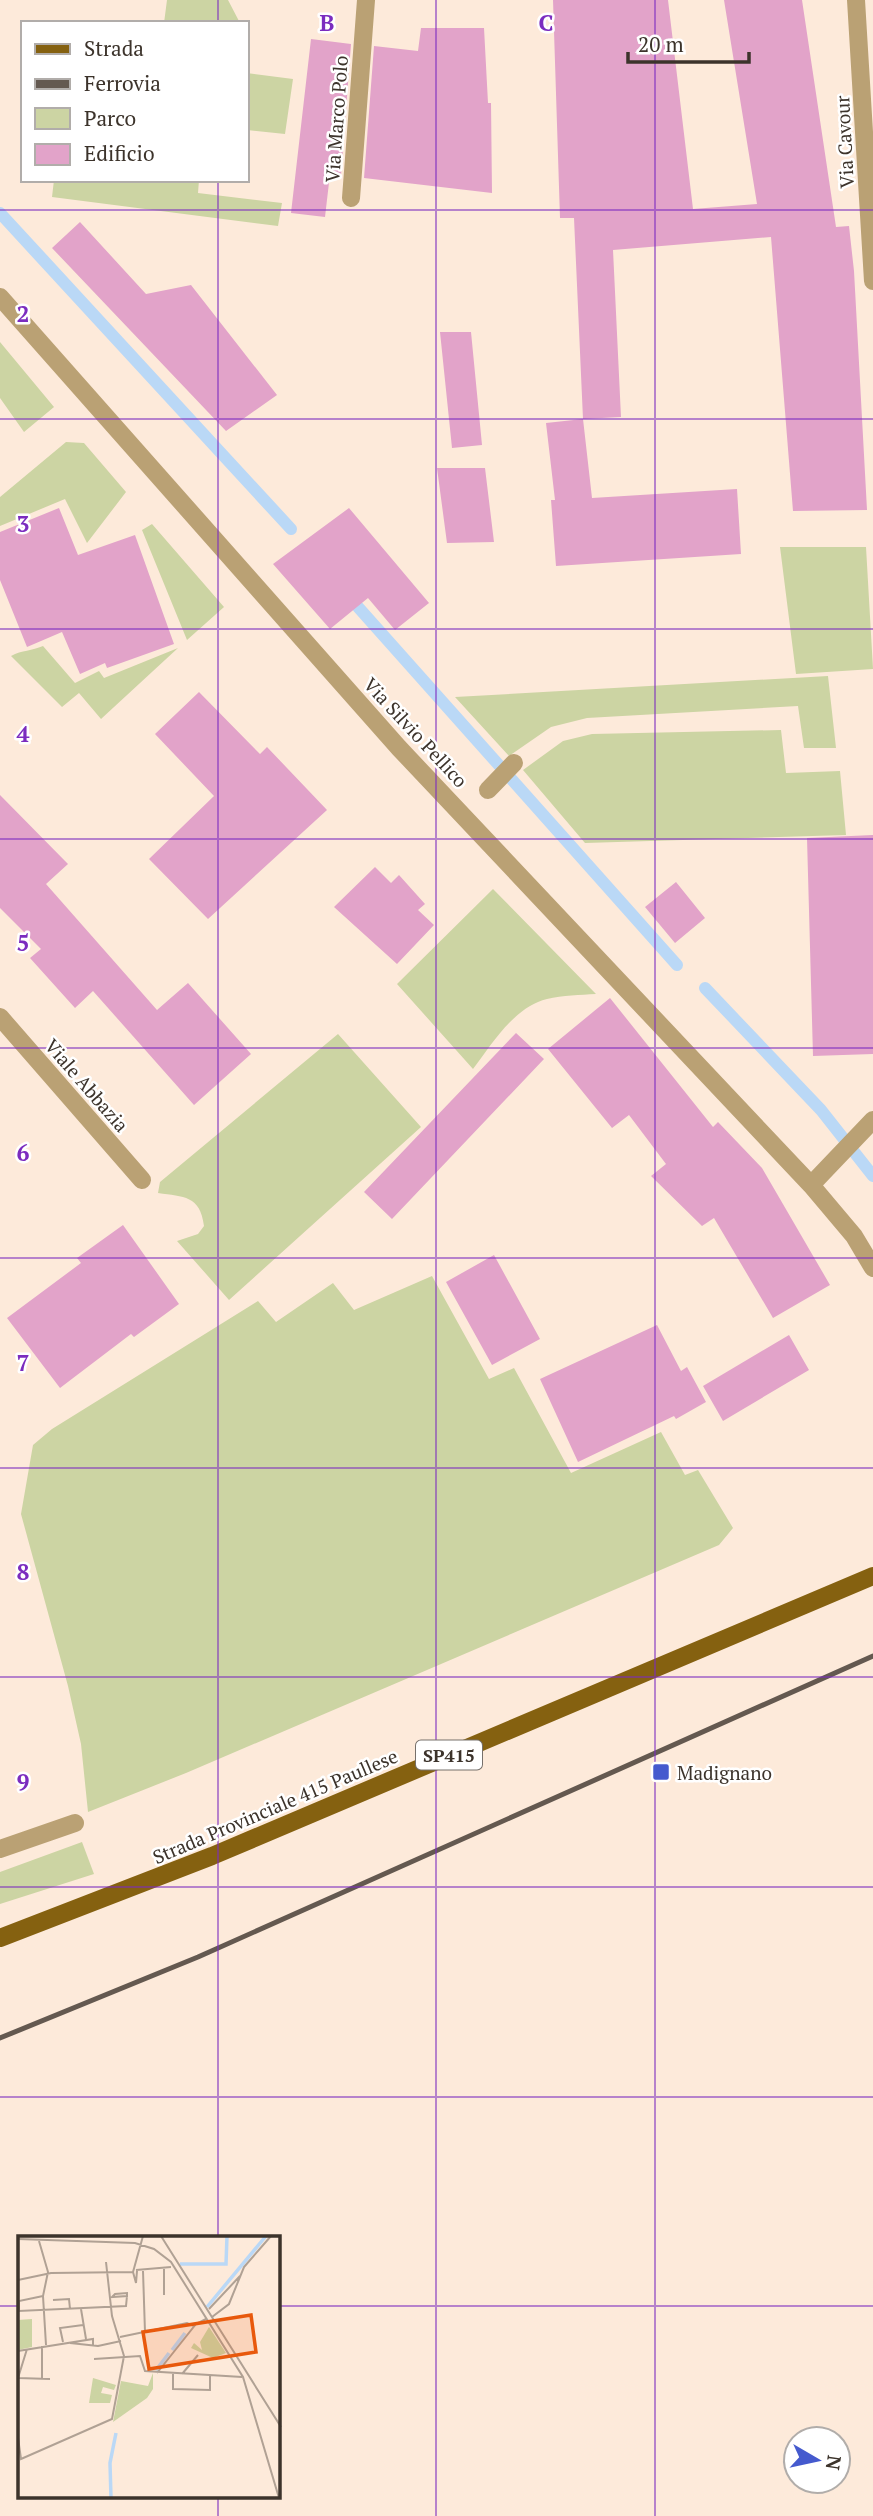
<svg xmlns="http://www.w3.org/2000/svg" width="873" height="2516" viewBox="0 0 873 2516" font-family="'PT Serif',serif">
	<rect width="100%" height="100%" fill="#fdeada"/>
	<path fill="#ccd4a3" d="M167,0H228L240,23H164Z
		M247,73L293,79L285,134L247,130Z
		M54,180H199L198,193L282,203L278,226L52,197Z
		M0,342L54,407L24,432L0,398Z
		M66,442L84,443L126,492L87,543L65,499L0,526V497Z
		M152,524L224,607L187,640L142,530Z
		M780,547H866L873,669L796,674Z
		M43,646L75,683L99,671L104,678L178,648L101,719L79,693L62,707L11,656C22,650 32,651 43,646Z
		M828,676L836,748H804L798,706L587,718L551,727L509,756L455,697Z
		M781,730L786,773L840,771L846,835L585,843L523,770L563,741L592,734Z
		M493,889L596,994C580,995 563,995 547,999C514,1007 492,1044 473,1069L397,984Z
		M338,1034L421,1127L229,1300L177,1241L198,1234L204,1226C200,1195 184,1197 158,1193L160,1182Z
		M432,1276L489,1379L514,1368L571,1473L661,1432L685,1475L698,1470L733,1528L719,1545L186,1773L88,1812L81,1744L68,1686L21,1514L33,1445L52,1429L258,1301L276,1322L333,1283L354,1310Z
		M82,1842L94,1874L0,1904V1872Z"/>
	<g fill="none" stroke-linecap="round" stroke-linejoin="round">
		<path stroke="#bad8f6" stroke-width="12" d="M0,213L291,529
			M358,607L677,965
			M705,988L821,1110L873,1176"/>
	</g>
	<path fill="#e2a3c9" d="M553,0H668L693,209L757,204L724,0H802L836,227L849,226L854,271L867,510L793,511L771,237L613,250L621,417L583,419L574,218H560Z
		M421,28H484L488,103H491L492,193L364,178L374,46L418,51Z
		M311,39L351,44L341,175L330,174L325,217L291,213Z
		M80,222L146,294L191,285L277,395L226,431L52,248Z
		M440,332H471L482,445L452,448Z
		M583,419L592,498L737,489L741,554L556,566L551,500H555L546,423Z
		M437,468H485L494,542L447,543Z
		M59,508L78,555L135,535L174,644L107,668L105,663L80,674L62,632L27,647L0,580V532Z
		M349,508L429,603L395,630L368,598L330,629L273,564Z
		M199,692L260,754L267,747L327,810L208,919L149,859L214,796L155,734Z
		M0,795L68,864L46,884L157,1010L188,983L251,1054L194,1105L93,991L75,1008L30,958L41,949L0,908Z
		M873,835V1054L813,1056L807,838Z
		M375,867L391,883L399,875L425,904L418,910L434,925L397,964L334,907Z
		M676,882L705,918L675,943L645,907Z
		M610,998L713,1127L718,1122L762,1168L830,1285L773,1318L714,1218L702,1226L651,1176L666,1164L629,1115L612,1128L548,1049Z
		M516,1033L544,1059L392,1219L364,1192Z
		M123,1225L179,1304L134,1337L131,1334L60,1388L7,1318L81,1263L77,1258Z
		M494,1255L540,1339L492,1365L446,1282Z
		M657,1325L681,1371L687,1367L706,1402L676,1419L674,1416L578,1462L540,1379Z
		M789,1335L809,1370L723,1421L703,1386Z"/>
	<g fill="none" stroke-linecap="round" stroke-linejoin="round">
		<path stroke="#baa174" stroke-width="18" d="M856,0L873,281
			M351,198L366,0
			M0,297L399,748L811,1185L854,1236L873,1268
			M488,790L514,763
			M0,1017L142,1180
			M811,1185L873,1120
			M0,1849L75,1823"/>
		<path stroke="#856110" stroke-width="18" d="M0,1938L212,1856L873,1576"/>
		<path stroke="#645950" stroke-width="5" d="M0,2038L198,1957L873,1656"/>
	</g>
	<path fill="none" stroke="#7b2cbf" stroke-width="2" stroke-opacity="0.55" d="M218,0V23M436,0V2516M655,0V2516M218,180V2238M0,210H873M0,419H873M0,629H873M0,839H873M0,1048H873M0,1258H873M0,1468H873M0,1677H873M0,1887H873M0,2097H873M0,2306H19M278,2306H873M218,2497V2516"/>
	<rect fill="#455ace" stroke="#fff" stroke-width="2.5" x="652" y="1763" width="18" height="18" rx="3.5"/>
	<g text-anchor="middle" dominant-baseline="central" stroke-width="5" stroke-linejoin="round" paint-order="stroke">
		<rect fill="#fff" stroke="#76706b" stroke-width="2" x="416" y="1740.5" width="66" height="29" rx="5"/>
		<g font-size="18" font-weight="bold" fill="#3c332b">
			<text x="449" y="1755">SP415</text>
		</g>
		<g font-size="19" fill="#3c332b" stroke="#fff">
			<text transform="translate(336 119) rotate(-86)">Via Marco Polo</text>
			<text transform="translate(844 142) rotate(-93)">Via Cavour</text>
			<text transform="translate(416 732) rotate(47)">Via Silvio Pellico</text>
			<text transform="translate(87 1085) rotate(49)">Viale Abbazia</text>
			<text transform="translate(275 1806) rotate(-23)">Strada Provinciale 415 Paullese</text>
		</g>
		<g font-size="19" fill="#3c332b" stroke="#fff" text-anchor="start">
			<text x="677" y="1772">Madignano</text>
		</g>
	</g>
	<g transform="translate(18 2236)">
		<rect width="262" height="262" fill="#fdeada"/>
		<path d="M14,83V111L0,114V84ZM191,91L208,117L195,122L173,112L176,107L184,114L182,106ZM135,137V153L129,162L95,186L103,145L130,150ZM75,142L98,149L96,154L85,151L83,157L94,159L92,167H71Z" fill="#ccd4a3"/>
		<path fill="none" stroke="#bad8f6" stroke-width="3.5" d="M162,28H208L209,0M189,71L248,0M154,114L167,97M138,134L151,117M93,262L92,227L98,197"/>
		<path fill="none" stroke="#b0a194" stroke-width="2" d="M143,0L263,191M0,3L117,7L136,13L153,26L225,141L261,262M21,5L30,36L25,60L28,109M146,33V59M118,34L153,31M125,35L127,96M115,36L118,47L119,35M0,44L33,37L115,36L125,0M109,57V60L94,61L97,58ZM25,60L1,65V75L108,70L109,60M35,64L51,63L52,73M63,73L68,103M191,73L222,40M194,81L211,68L226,31L253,0M102,101L169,87L176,90M45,106L42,92L65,89M52,107L80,110L103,105M0,115L75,103V110M76,123L122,120L127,135L224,141M139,137L178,88L188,83M155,138V153L192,154V140M164,138L180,119M0,142L32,143M0,142L9,113M24,143V110M0,202L3,223L94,183L106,120L94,80L88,26"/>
		<path fill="#e8590c" fill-opacity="0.15" stroke="#e8590c" stroke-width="3.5" d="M233,79L238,116L131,133L125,96Z"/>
		<rect width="262" height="262" fill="none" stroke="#3c332b" stroke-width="3.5"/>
	</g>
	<g font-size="23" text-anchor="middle" font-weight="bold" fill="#7b2cbf" stroke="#fff" stroke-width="5" stroke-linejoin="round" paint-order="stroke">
		<text x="327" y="31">B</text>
		<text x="546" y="31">C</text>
		<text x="23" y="322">2</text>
		<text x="23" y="532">3</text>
		<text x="23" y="742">4</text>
		<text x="23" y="951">5</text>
		<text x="23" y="1161">6</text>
		<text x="23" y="1371">7</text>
		<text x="23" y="1580">8</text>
		<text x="23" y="1790">9</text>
	</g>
	<rect x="21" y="21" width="228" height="161" fill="#ffffff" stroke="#b1adaa" stroke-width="2"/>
	<rect x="35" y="44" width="35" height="10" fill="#856110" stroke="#b1adaa" stroke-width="2"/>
	<text x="84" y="56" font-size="21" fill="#3c332b">Strada</text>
	<rect x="35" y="79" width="35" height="10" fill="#645950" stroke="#b1adaa" stroke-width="2"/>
	<text x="84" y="91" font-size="21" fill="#3c332b">Ferrovia</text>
	<rect x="35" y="108" width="35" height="21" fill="#ccd4a3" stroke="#b1adaa" stroke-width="2"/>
	<text x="84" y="126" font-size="21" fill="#3c332b">Parco</text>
	<rect x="35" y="144" width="35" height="21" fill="#e2a3c9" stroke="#b1adaa" stroke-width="2"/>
	<text x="84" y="161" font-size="21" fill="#3c332b">Edificio</text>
	<g transform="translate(817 2460) rotate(99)"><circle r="33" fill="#ffffff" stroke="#b1adaa" stroke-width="2"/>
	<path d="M0-5L12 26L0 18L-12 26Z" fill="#455ace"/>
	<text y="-10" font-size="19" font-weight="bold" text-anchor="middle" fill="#3c332b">N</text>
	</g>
	<path d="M628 52v10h121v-10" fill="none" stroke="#3c332b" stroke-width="3.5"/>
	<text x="638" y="52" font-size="21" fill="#3c332b" stroke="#ffffff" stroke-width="5" paint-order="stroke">20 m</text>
</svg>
